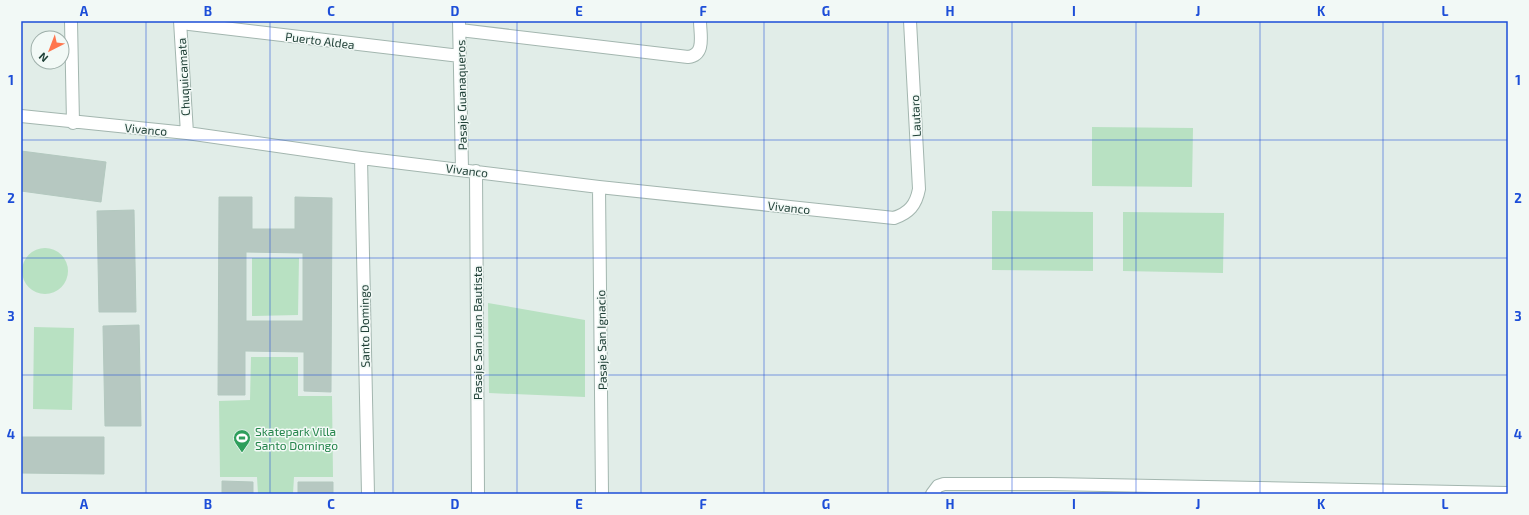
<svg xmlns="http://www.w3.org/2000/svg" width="1529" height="515" viewBox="0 0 1529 515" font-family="'Exo 2',sans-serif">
	<rect width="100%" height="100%" fill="#e1ede8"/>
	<path fill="#b8e1c2" d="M1092,127L1193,128L1192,187L1092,186Z
		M992,211L1093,212V271L992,270Z
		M1123,212L1224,213L1223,273L1123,271Z
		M22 271a23 23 0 1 1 46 0a23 23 0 1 1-46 0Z
		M252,258H299L298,315L252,316Z
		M488,303L585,320V397L489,393Z
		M34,327L74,328L72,410L33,409Z
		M251,357H298V396H332L333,477H294L293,494H258L257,477H220L219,401L250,400Z"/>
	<path fill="#b6c8c1" stroke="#b3c8bf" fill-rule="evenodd" d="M21,151L106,162L101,202L21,191Z
		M219,197H252V229H295V197L332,198L331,392L304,391V352L245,351V395H218ZM246,252L303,253V321H246Z
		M134,210L136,312H99L97,211Z
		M139,325L141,426H105L103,326Z
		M21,437H104V474L21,473Z
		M222,481L253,482V494H222Z
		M298,482H333V494H298Z"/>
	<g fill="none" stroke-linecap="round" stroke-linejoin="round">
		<g stroke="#a3b6af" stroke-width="14">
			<path id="street" d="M71,21L73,123
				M180,21L187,133
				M459,21L462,169
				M181,23L460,56
				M460,30L688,57C706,55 700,34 700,21
				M21,116L187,133L361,158L599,187L894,218C909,213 916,205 919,189L910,21
				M361,158L368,494
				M476,171L478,494
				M599,187L602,494
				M932,494L938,486L944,484H1051L1508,493"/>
		</g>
		<use href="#street" stroke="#fff" stroke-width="12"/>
	</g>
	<path fill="none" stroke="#1d4ed8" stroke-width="1" stroke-opacity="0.55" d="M146,21V494M270,21V494M393,21V494M517,21V494M641,21V494M764,21V494M888,21V494M1012,21V494M1136,21V494M1260,21V494M1383,21V494M21,140H1508M21,258H1508M21,375H1508"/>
	<defs>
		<g id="stadium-pin" transform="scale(0.9)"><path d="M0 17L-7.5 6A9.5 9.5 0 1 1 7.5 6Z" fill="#2e9e5b" stroke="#f2f9f6"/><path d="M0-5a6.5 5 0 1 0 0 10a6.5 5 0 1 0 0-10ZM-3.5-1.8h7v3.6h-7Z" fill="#fff"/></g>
	</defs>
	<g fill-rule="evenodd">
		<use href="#stadium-pin" x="242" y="438"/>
	</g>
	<g text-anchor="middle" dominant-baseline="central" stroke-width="3" stroke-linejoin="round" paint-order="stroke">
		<g font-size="12" fill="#204037" stroke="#f2f9f6">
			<text transform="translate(320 40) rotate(7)">Puerto Aldea</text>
			<text transform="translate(183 77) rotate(-93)">Chuquicamata</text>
			<text transform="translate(461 95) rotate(-91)">Pasaje Guanaqueros</text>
			<text transform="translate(915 116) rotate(-93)">Lautaro</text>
			<text transform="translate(146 129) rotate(5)">Vivanco</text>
			<text transform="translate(467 170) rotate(7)">Vivanco</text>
			<text transform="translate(789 207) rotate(6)">Vivanco</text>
			<text transform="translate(364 326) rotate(-91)">Santo Domingo</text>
			<text transform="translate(477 333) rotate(-90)">Pasaje San Juan Bautista</text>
			<text transform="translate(601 340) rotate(-91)">Pasaje San Ignacio</text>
		</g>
		<g font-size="12" fill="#27864d" stroke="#f2f9f6" text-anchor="start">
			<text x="255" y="431">Skatepark Villa<tspan x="255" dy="14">Santo Domingo</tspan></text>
		</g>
	</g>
	<rect width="1529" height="515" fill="none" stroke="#f2f9f6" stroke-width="44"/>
	<g transform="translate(50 50) rotate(222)"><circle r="19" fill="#f2f9f6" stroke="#9eafaa"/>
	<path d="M0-3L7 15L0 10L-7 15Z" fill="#ff764e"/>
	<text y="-6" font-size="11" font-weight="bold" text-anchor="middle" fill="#204037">N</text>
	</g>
	<rect x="22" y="22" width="1485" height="471" fill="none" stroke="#1d4ed8" stroke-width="1.5"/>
	<g font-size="13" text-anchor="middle" font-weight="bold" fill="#1d4ed8">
		<text x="84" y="16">A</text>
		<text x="208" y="16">B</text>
		<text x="331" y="16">C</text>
		<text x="455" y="16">D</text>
		<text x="579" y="16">E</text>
		<text x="703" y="16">F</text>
		<text x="826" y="16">G</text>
		<text x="950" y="16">H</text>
		<text x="1074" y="16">I</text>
		<text x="1198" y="16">J</text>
		<text x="1321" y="16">K</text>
		<text x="1445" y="16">L</text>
		<text x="11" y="85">1</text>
		<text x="1518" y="85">1</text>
		<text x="11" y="203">2</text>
		<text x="1518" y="203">2</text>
		<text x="11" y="321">3</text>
		<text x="1518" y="321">3</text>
		<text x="11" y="439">4</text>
		<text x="1518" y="439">4</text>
		<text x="84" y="509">A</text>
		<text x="208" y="509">B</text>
		<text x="331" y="509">C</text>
		<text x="455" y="509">D</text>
		<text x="579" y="509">E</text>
		<text x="703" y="509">F</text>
		<text x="826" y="509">G</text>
		<text x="950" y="509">H</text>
		<text x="1074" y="509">I</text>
		<text x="1198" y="509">J</text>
		<text x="1321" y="509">K</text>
		<text x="1445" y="509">L</text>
	</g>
</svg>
